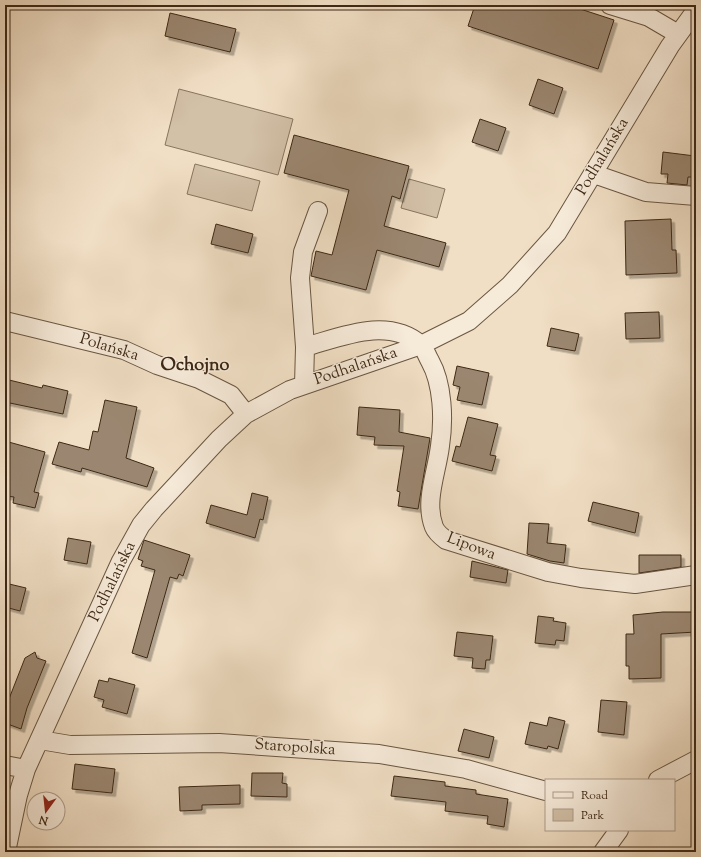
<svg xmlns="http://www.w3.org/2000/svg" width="701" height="857" viewBox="0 0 701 857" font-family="'Sorts Mill Goudy',serif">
	<defs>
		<filter id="shadow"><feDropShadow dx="3.5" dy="3.5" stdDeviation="0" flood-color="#0004"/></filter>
	</defs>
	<rect width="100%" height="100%" fill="#f1dfc5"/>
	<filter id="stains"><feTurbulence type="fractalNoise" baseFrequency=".005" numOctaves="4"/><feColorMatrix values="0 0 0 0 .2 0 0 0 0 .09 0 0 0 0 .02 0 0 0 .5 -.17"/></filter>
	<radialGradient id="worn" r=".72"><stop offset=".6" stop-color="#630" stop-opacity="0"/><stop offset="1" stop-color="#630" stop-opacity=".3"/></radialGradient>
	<path fill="#d2c0a7" stroke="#88745e" d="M179,89L293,119L278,175L165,145Z
		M195,164L260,181L252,211L187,194Z
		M409,179L445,189L437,218L401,208Z"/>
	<path fill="#9b8771" stroke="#3d2815" filter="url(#shadow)" d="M475,5H568L614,20L598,69L468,26Z
		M170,13L236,29L230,52L165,36Z
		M538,79L563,88L554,114L529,105Z
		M480,119L506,128L498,151L472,142Z
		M294,135L409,166L400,199L392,196L384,226L446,243L439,267L377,250L366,290L311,276L316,251L332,255L349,190L284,173Z
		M663,152L695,156L693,177H688L687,185L667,183L668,174H661Z
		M671,219L672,250H676L677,273L626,275L625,221Z
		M216,224L253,234L248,253L211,244Z
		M659,312L660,338L626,339L625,313Z
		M551,328L579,334L575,351L547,346Z
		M457,366L489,373L482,405L457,400L460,387L453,385Z
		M5,379L42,388L43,385L68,391L63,414L5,402Z
		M105,400L137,407L126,458L154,468L147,487L82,468L81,472L52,464L59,442L89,450L93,431L98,432Z
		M359,407L400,410L399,432L430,438L418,509L398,506L400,492L397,491L404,446L374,445L375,437L357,435Z
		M468,417L498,424L490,455L496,456L492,471L452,461L456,446L460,447Z
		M5,441L45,452L34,492L39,493L35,508L13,503L14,497L5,496Z
		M252,493L268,497L263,520L260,519L255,538L206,523L211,505L247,515Z
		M593,502L639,513L635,533L588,521Z
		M529,523L549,524L547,543L566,545L564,563L550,561L527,554Z
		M68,538L91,542L87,564L64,560Z
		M144,540L190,555L183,576L179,574L177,579L170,577L147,658L132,653L155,570L141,566L143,561L138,559Z
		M639,555H681V567L639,573Z
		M472,561L508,570L506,583L470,577Z
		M5,583L26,588L20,611L5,607Z
		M663,612H696V632L661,634V678L629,679V666H626V634H634L633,615Z
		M538,616L554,618L553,621L566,623L564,641L556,640L555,645L535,643Z
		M457,632L493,636L490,660H486L485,669L472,668L473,658L454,656Z
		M35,652L37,658L46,661L27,708L21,729L5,723V709L25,658Z
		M109,678L135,685L127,714L102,707L104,700L94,697L99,680L108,682Z
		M601,700L627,702L624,735L598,732Z
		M549,717L565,721L558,749L548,746L547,749L525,744L530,722L547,726Z
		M464,729L494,737L489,758L458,751Z
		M75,764L115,769L112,793L72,789Z
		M252,773H283L282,783L287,784V797L251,796Z
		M394,776L445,782V786L476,790V794L508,799L504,827L487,824L488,816L445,811L446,802L391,796Z
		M240,785V804L202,805V810L180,811L179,787Z"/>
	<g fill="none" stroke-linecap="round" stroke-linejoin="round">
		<g stroke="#6a5641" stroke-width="20">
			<path id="minor" d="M610,5L649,17L678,34
				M594,174L646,192L696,196
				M5,321L124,350L157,365L199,379L231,395L246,414
				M305,347C341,337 388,316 421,345C425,349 427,356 430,361C443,384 444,420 440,446C437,472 424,501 434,527C436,532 442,537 446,540L548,572L581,578L635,584L696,575
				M304,385L305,347L300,278L303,252L318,211
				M40,740L70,745L219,743L379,754L466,769L546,791
				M5,765L26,769
				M658,780L696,760
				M6,852L18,795L26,769L121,561L141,525L154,509L219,439L246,414L290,390L421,345L469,321L510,285L557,233L670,46L696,10
				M603,852L619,830"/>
		</g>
		<use href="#minor" stroke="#f6ead9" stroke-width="18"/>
	</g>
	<g text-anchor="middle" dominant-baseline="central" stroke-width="3" stroke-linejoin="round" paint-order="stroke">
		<g font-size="16" fill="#3d2815" stroke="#f6ead9">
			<text transform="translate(603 157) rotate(-59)">Podhalańska</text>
			<text transform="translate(109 348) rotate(17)">Polańska</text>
			<text transform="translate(356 367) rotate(-19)">Podhalańska</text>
			<text transform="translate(471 547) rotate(21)">Lipowa</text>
			<text transform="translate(113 582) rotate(-64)">Podhalańska</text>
			<text transform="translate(295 748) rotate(4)">Staropolska</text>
		</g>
		<g font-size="18" font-weight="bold" fill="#3d2815" stroke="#f6ead9">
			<text x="195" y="366">Ochojno</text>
		</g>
	</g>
	<rect width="701" height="857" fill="none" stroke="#f1dfc5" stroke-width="20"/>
	<rect x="6" y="6" width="689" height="845" fill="none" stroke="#3d2815" stroke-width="2"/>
	<rect x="10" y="10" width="681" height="837" fill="none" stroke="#3d2815"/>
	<rect x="545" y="779" width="130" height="52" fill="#f6ead9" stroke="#ac9c8b"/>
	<rect x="553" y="792" width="20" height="6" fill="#f6ead9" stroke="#ac9c8b"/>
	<text x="581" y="799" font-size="12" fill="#3d2815">Road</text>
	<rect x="553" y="809" width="20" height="12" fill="#d2c0a7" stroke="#ac9c8b"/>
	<text x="581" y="819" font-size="12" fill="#3d2815">Park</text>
	<g transform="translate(46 811) rotate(195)"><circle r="19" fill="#f6ead9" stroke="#ac9c8b"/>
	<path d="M0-3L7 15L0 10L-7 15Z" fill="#8f2418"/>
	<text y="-6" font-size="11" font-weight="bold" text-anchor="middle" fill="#3d2815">N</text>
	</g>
	<rect width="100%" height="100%" filter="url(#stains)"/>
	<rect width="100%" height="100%" fill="url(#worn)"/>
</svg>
